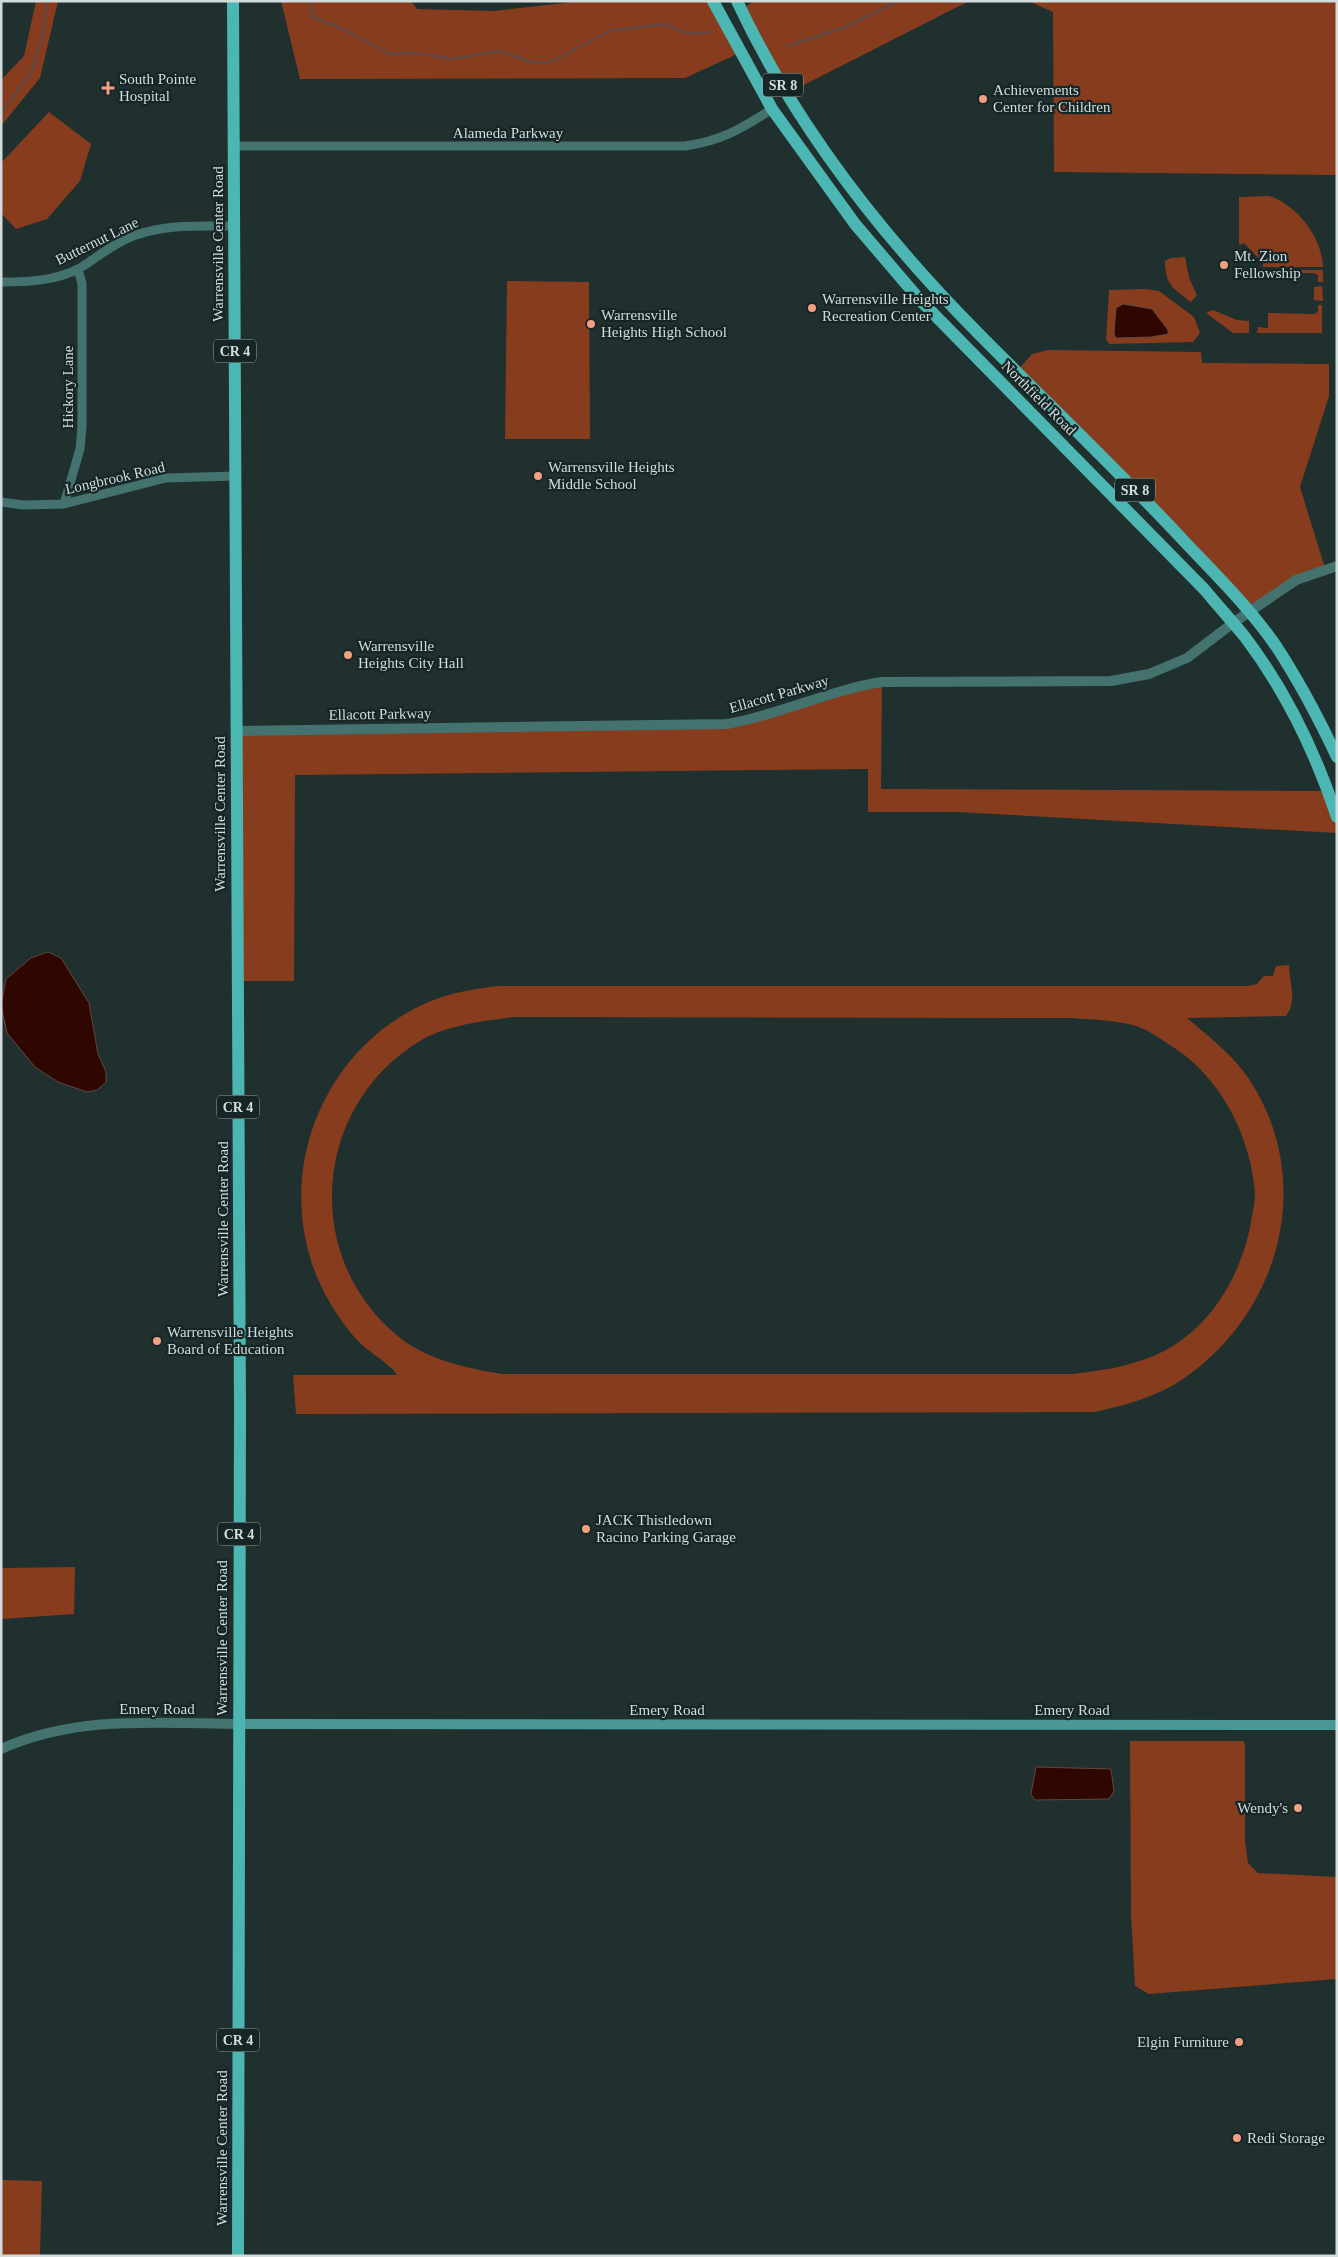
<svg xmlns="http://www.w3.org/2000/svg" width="1338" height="2257" viewBox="0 0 1338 2257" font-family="Georgia,serif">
	<rect width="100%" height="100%" fill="#1f302f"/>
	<path fill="#883c1e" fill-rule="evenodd" d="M36,1H58L40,78L1,126V80L24,56Z
		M281,1H411L417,9L493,11L584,1H713L740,51L733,56L685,78L300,79Z
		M755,1H969L788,93L741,9Z
		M1028,1H1337V175L1054,172L1053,12Z
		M49,112L91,144L80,181L47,219L16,229L1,213V163Z
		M1269,196C1297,205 1322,237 1323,267H1263V263L1244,243L1239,245V197Z
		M1185,257L1189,278L1197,295L1191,302C1174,289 1165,285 1165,261L1171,258Z
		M1276,270H1323V282H1318V275L1314,273H1276Z
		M507,281L589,282L590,439H505Z
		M1322,286L1323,301L1314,300V287Z
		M1145,289L1159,291L1194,317L1200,333L1193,342L1110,344L1106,340L1109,290Z
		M1318,305H1322V333H1257L1258,327L1268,328V313L1314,314L1318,312Z
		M1213,310L1237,320L1249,321V333H1233L1206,313Z
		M1048,350L1201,352L1202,363L1329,364V396L1300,487L1325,568L1249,612L1017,371L1032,354Z
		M882,682L881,789L1328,791L1337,817V833L957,812H868V769L295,775L294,981H238L236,731L727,724Z
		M1289,965C1289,983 1298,999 1286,1016L1187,1018C1209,1037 1232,1054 1249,1079C1316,1180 1281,1312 1183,1379C1157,1397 1125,1405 1095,1412L296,1414L293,1375H397C392,1365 367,1351 358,1341C344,1326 331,1306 322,1288C273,1187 314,1063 412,1010C439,995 469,989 499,986H1247L1257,984L1264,976H1273L1276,966ZM513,1017L1072,1018C1093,1020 1116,1020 1136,1026C1149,1030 1162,1040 1173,1047C1221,1078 1251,1136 1255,1194C1255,1201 1253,1209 1252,1216C1244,1270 1214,1325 1164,1351C1135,1366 1105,1370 1073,1374H502C466,1368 431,1361 400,1338C299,1257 313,1101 425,1038C452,1024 483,1021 513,1017Z
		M75,1567L74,1614L1,1619V1568Z
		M1130,1741H1243L1245,1744V1841L1248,1863L1258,1873L1337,1877V1979L1149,1994L1135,1986L1131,1914Z
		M1,2180L42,2181L40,2256H1Z"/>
	<path fill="#2f0700" stroke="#604742" d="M1123,304L1152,309L1168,330V334L1151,337L1116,338L1114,334L1116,308Z
		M48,952L61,958L89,1003L98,1054L106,1072V1082L97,1090L87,1092L58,1082L35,1067L7,1033L1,1005L6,979L31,958Z
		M1036,1767L1111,1769L1114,1791L1109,1799L1035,1800L1031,1794Z"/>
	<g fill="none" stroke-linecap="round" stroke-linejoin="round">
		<path stroke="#604742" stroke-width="2.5" d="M310,1L312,17L341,28L390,54L414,53L453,59L499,51L531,62L548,63L613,30L665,24L688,34L710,32
			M787,46L840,29L899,1
			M1,113L32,71L43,34L47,1"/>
		<path stroke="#43726f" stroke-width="9" d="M234,146H685C721,141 741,129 772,109
			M1,282C27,282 56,281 80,268C98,257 115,242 136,235C168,224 201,226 235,226
			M1,502L23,505L64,504L166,478L235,476
			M64,504L80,449L82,427V284L78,269"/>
		<path stroke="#43726f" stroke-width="10" d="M236,731L727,724C780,715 829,690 882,682L1111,681L1149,674L1187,658L1233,623L1296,580L1337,566
			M1,1749C77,1715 157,1723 238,1724"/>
		<path stroke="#499895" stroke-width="10" d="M238,1724L1337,1725"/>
		<path stroke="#4bb6b2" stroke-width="12" d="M233,1L240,1408L238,2256
			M713,1L772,109L855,224L919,299L1205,590C1218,606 1232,621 1245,637C1285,690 1316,754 1337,817
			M737,1C795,125 881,235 977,332C1045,401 1116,468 1183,540C1215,574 1249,607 1276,646C1299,681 1319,719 1337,757"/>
	</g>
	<g fill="#f3a082" stroke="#162626" stroke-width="2">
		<path d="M105.5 80.5h5v5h5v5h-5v5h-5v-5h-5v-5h5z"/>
		<circle cx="983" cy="99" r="5"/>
		<circle cx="1224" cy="265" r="5"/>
		<circle cx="812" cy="308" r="5"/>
		<circle cx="591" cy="324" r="5"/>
		<circle cx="538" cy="476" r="5"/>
		<circle cx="348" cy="655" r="5"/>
		<circle cx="157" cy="1341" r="5"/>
		<circle cx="586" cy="1529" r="5"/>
		<circle cx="1298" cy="1808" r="5"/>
		<circle cx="1239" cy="2042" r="5"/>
		<circle cx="1237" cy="2138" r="5"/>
	</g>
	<g text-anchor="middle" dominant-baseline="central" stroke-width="4.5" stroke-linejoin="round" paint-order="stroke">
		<g fill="#162626" stroke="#9aa5a5" stroke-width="1">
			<rect x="763" y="73.5" width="40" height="23" rx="4"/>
			<rect x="214" y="339.5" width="42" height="23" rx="4"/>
			<rect x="1115" y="478.5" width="40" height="23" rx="4"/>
			<rect x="217" y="1095.5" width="42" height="23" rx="4"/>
			<rect x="218" y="1522.5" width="42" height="23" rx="4"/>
			<rect x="217" y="2028.5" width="42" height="23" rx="4"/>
		</g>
		<g font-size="14" font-weight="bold" fill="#d2dcdc">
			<text x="783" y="85">SR 8</text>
			<text x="235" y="351">CR 4</text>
			<text x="1135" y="490">SR 8</text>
			<text x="238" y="1107">CR 4</text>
			<text x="239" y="1534">CR 4</text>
			<text x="238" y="2040">CR 4</text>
		</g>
		<g font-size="15" fill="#d2dcdc" stroke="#162626" text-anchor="start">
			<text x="119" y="79">South Pointe<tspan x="119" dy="17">Hospital</tspan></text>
			<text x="993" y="90">Achievements<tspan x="993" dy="17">Center for Children</tspan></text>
			<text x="1234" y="256">Mt. Zion<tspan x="1234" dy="17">Fellowship</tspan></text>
			<text x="822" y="299">Warrensville Heights<tspan x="822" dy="17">Recreation Center</tspan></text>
			<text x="601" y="315">Warrensville<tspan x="601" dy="17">Heights High School</tspan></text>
			<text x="548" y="467">Warrensville Heights<tspan x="548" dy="17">Middle School</tspan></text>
			<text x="358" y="646">Warrensville<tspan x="358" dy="17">Heights City Hall</tspan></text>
			<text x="167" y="1332">Warrensville Heights<tspan x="167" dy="17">Board of Education</tspan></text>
			<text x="596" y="1520">JACK Thistledown<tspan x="596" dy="17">Racino Parking Garage</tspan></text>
			<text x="1288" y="1808" text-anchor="end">Wendy's</text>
			<text x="1229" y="2042" text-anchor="end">Elgin Furniture</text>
			<text x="1247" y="2138">Redi Storage</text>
		</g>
		<g font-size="15" fill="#d2dcdc" stroke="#162626">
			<text x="508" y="133">Alameda Parkway</text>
			<text transform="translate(97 241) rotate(-26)">Butternut Lane</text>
			<text transform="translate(218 244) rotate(-90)">Warrensville Center Road</text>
			<text transform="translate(68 387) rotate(-90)">Hickory Lane</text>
			<text transform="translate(1039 398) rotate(45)">Northfield Road</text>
			<text transform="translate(115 478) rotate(-13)">Longbrook Road</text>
			<text transform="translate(779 694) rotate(-16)">Ellacott Parkway</text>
			<text transform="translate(380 714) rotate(-1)">Ellacott Parkway</text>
			<text transform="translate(220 814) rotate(-90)">Warrensville Center Road</text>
			<text transform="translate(223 1219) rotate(-90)">Warrensville Center Road</text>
			<text transform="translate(222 1638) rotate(-90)">Warrensville Center Road</text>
			<text x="157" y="1709">Emery Road</text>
			<text x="667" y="1710">Emery Road</text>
			<text x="1072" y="1710">Emery Road</text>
			<text transform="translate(222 2148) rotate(-90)">Warrensville Center Road</text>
		</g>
	</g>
	<rect width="1338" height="2257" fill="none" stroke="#d2dcdc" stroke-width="5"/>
</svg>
